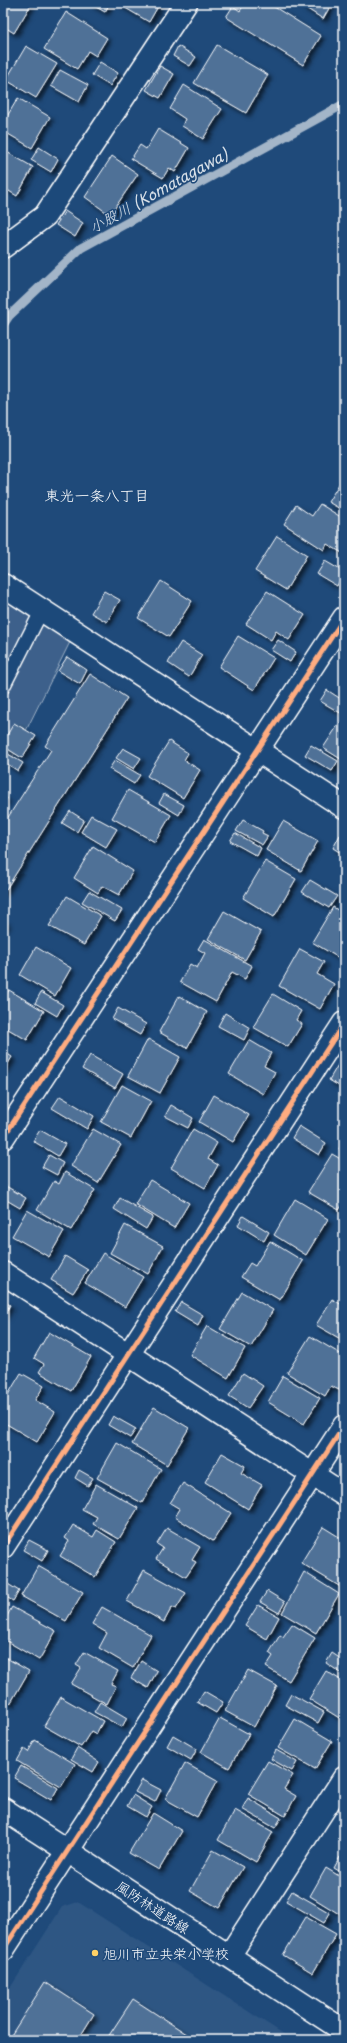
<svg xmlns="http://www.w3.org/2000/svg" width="347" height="2043" viewBox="0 0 347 2043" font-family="'Playpen Sans','Klee One',sans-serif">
	<defs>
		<filter id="shadow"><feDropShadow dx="3.5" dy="3.5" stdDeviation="2" flood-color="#0009"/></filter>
	</defs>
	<rect width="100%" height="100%" fill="#1f4a7a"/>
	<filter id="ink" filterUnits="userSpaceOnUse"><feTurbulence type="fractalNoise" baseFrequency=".025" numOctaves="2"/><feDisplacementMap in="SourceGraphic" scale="8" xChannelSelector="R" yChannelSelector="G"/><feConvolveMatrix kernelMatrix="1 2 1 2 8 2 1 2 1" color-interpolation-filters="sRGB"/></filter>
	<g filter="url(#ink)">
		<path fill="#2e5683" d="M78,1902L293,2040H3V1999L62,1907Z"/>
		<path fill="#3c618b" stroke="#9eb0c5" d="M3,599L70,642L3,777Z"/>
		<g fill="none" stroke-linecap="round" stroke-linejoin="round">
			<path stroke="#a3b5c8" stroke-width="9" d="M3,325L9,316L81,248L344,104"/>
		</g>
		<path fill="#507197" stroke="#fff" filter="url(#shadow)" d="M3,3H32L14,33L3,26Z
			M89,3H110L105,12Z
			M117,3H160L149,22Z
			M245,3H268L321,36L303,65L226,17L233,6L240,11Z
			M298,3H332L323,19Z
			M66,12L107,38L96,56L88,51L77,69L44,49Z
			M217,45L268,75L246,113L194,83Z
			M26,46L57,64L36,98L6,80Z
			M178,46L196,57L190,66L173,56Z
			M100,62L118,73L110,86L92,75Z
			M160,66L174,74L160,98L146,90Z
			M60,70L88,85L79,102L51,86Z
			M184,85L222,109L203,139L182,126L185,119L170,109Z
			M18,98L50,117L32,148L3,131V123Z
			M158,129L189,148L175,172L169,168L163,178L131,159L140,145L146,149Z
			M39,147L58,159L51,172L31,160Z
			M3,150L33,167L17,196L4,188L3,190Z
			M112,156L138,174L110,215L85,197Z
			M65,211L83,223L75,237L56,225Z
			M344,476V511L328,502Z
			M320,504L344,519V554L327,544L324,550L284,524L296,505L312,516Z
			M277,536L307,555L286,590L255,571Z
			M325,561L344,572L337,586L317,574Z
			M161,581L192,601L169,637L138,618Z
			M104,591L120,600L107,622L91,613Z
			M267,591L305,615L289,640L276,631L271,640L246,624Z
			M238,636L274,658L254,690L219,667Z
			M278,640L296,652L290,662L271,650Z
			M181,642L202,655L189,677L168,663Z
			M67,657L87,670L80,684L58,671Z
			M90,674L127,698L3,894V825L51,750L45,746Z
			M327,690L344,701V715L320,701Z
			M340,722L344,725V761L323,748Z
			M14,723L36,736L22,758L3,746V742Z
			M169,741L188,753L184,760L200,770L183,798L147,776Z
			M311,745L338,761L332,771L305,755Z
			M123,748L141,758L134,769L116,758Z
			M3,751L23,763L18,771L3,761Z
			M115,760L140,775L134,784L109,769Z
			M128,790L171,815L155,842L112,818Z
			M164,794L184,805L179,815L159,803Z
			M3,796L7,798L3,805Z
			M70,811L84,820L77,832L62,823Z
			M91,815L117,829L106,847L81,832Z
			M243,820L263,831L262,833L268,836L262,845L236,831Z
			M283,821L318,841L301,871L266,850Z
			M235,833L261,848L257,856L230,841Z
			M340,835L344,837V855L333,848Z
			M93,846L133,871L119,895L102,886L98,893L74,878Z
			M265,861L296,879L274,917L243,898Z
			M310,880L337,896L329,908L302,892Z
			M89,891L122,910L115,921L82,902Z
			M67,896L101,916L84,945L49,926Z
			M333,907L344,914V961L312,942Z
			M224,911L261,932L245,960L208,939Z
			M3,920L7,923L3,929Z
			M204,939L252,966L245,979L232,972L216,1002L180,982L190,964L197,968L205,953L198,949Z
			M36,947L71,968L55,996L20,975Z
			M300,949L324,962L317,974L334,984L320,1009L279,986Z
			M9,990L44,1011L27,1040L3,1026V1000Z
			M41,992L63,1005L57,1016L35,1003Z
			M273,994L301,1011L296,1020L302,1024L288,1047L253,1027Z
			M179,996L207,1012L187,1048L159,1032Z
			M118,1008L146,1024L140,1035L112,1019Z
			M225,1013L250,1028L244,1040L218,1026Z
			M148,1039L180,1057L160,1093L128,1076Z
			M249,1040L271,1053L264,1066L275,1072L263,1094L229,1074Z
			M3,1051L12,1057L3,1072Z
			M90,1055L123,1074L115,1088L82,1069Z
			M339,1063L344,1066V1089L329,1080Z
			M122,1085L151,1101L131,1138L101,1122Z
			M214,1095L249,1115L233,1142L199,1122Z
			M60,1096L94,1116L87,1129L52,1108Z
			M171,1105L193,1118L188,1128L165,1116Z
			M299,1126L326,1143L319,1155L292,1138Z
			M93,1129L121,1145L98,1183L71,1166Z
			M193,1129L217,1143L208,1159L218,1165L205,1188L171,1168Z
			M40,1130L65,1144L58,1156L33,1141Z
			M344,1140V1152L339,1149Z
			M332,1154L344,1161V1202L339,1210L308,1192Z
			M49,1155L63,1163L57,1175L42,1167Z
			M65,1172L95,1190L71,1230L37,1210L54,1181L59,1184Z
			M150,1180L189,1203L174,1228L135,1204Z
			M4,1185L26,1198L20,1208L3,1198Z
			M120,1198L153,1217L146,1229L114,1209Z
			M295,1199L328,1219L306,1255L274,1235Z
			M27,1210L64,1231L49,1257L12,1236Z
			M243,1216L269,1232L264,1241L238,1225Z
			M344,1224V1233L340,1231Z
			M125,1225L163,1246L148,1274L110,1253Z
			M270,1241L303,1261L280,1300L241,1277L250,1263L255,1266Z
			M103,1253L143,1277L125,1307L85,1283Z
			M65,1256L88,1270L73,1293L51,1280Z
			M242,1292L273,1310L251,1347L220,1329Z
			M332,1299L344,1306V1341L316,1325Z
			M3,1301L10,1305L3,1317Z
			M181,1302L203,1315L198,1326L175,1312Z
			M207,1326L245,1348L228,1378L190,1355Z
			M49,1332L91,1357L71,1391L39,1372L44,1364L34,1358Z
			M310,1336L344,1356V1366L341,1371L344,1373V1382L339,1390L331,1386L325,1396L287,1373Z
			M21,1373L44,1386L35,1400L55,1412L37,1442L3,1422V1403Z
			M243,1373L263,1386L248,1408L229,1396Z
			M283,1376L320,1398L304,1424L268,1402Z
			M154,1407L189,1428L167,1465L132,1444Z
			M113,1416L136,1429L130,1438L108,1425Z
			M117,1443L161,1469L142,1503L97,1478Z
			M222,1453L245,1466L241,1473L262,1485L248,1509L205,1482Z
			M79,1470L93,1478L88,1486L75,1478Z
			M183,1483L231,1513L213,1541L175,1517L180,1509L170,1503Z
			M96,1484L138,1508L119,1539L93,1524L97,1517L82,1509Z
			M73,1525L93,1537L97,1530L116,1542L95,1577L60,1556L69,1541L65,1538Z
			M323,1527L344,1540V1589L301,1563Z
			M167,1528L200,1547L192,1560L196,1562L186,1577L156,1559L163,1548L157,1544Z
			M29,1540L48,1550L42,1561L23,1550Z
			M38,1566L83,1592L66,1621L21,1596Z
			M144,1570L186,1593L176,1609L172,1607L164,1622L127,1601Z
			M304,1572L339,1594L316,1633L282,1613Z
			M3,1581L19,1591L13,1601L3,1595Z
			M267,1591L285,1602L279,1613L260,1602Z
			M258,1605L279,1617L267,1639L245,1626Z
			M12,1607L56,1631L39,1660L3,1639V1623Z
			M102,1607L151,1635L133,1668L99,1648L107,1633L92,1624Z
			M292,1624L315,1638L289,1681L266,1667L273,1656L269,1653L280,1635L283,1637Z
			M84,1652L118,1671L111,1684L116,1686L107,1704L71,1684L81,1668L76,1665Z
			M332,1653L344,1661V1675L326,1663Z
			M3,1656L29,1671L10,1704L3,1700Z
			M141,1661L157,1671L148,1688L131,1678Z
			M248,1670L277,1686L254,1727L225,1711Z
			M326,1671L344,1682V1721L309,1699Z
			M204,1691L223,1702L216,1713L197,1702Z
			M291,1694L324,1712L318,1723L285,1705Z
			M61,1697L103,1721L96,1734L91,1731L81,1747L44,1726Z
			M100,1702L127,1718L122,1727L94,1712Z
			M220,1718L249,1734L229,1768L201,1752Z
			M295,1719L332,1741L315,1769L278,1748Z
			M173,1735L197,1749L191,1760L167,1746Z
			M35,1740L75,1764L61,1787L17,1761L24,1749L28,1752Z
			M77,1748L99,1762L93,1772L71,1759Z
			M276,1750L297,1762L292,1771L271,1759Z
			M268,1761L293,1775L284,1789L296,1796L285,1816L248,1794Z
			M185,1763L217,1781L197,1817L165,1799Z
			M21,1766L58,1788L51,1800L14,1778Z
			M142,1780L161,1790L155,1802L135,1792Z
			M133,1795L152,1807L146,1817L127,1806Z
			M248,1798L281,1818L275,1828L242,1809Z
			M235,1810L273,1832L256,1862L218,1840Z
			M153,1813L182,1831L159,1870L129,1853Z
			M213,1850L243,1867L219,1908L190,1891Z
			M340,1857L344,1859V1874L334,1868Z
			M326,1868L344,1879V1917L310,1896Z
			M292,1891L330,1913L324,1923L286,1901Z
			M306,1917L336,1934L313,1973L283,1955Z
			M45,1982L94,2014L78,2040H8Z
			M133,1999L196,2040H106Z"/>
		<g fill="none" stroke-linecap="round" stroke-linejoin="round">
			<g stroke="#fff" stroke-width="16">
				<path id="service" d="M3,687L42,610"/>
			</g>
			<g stroke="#fff" stroke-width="25">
				<path id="minor" d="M3,247L45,216L186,3
					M3,585L344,807
					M3,1138L344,618
					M3,1273L344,1495
					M3,1547L344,1023
					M3,1809L344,2031
					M3,1950L344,1426
					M229,1956L344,1778"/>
			</g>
			<use href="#service" stroke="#1f4a7a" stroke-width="13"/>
			<use href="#minor" stroke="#1f4a7a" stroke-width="22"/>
			<g stroke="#1f4a7a" stroke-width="8">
				<path id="cycleway" d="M3,1138L344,618
					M3,1547L344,1023
					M3,1950L344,1426"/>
			</g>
			<use href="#cycleway" stroke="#ffac80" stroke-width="5"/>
		</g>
	</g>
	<circle fill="#ffd166" stroke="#1f4a7a" stroke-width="1.5" cx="95" cy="1953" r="4"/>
	<g text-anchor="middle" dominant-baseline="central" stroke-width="3" stroke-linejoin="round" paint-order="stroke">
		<g font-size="14" fill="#fff" stroke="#1f4a7a">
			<text transform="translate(153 1907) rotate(33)">風防林道路線</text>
		</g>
		<g font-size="14" fill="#fff" stroke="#1f4a7a" text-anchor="start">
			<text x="103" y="1953">旭川市立共栄小学校</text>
		</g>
		<g font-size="15" font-style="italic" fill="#d8e0e8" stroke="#1f4a7a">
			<text transform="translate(158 190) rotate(-29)">小股川 (Komatagawa)</text>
		</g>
		<g font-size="15" fill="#fff" stroke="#1f4a7a">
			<text x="97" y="494">東光一条八丁目</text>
		</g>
	</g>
	<rect width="347" height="2043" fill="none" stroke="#1f4a7a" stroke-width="16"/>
	<rect x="8" y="8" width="331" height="2027" fill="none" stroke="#fff" stroke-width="1.5" filter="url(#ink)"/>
</svg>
